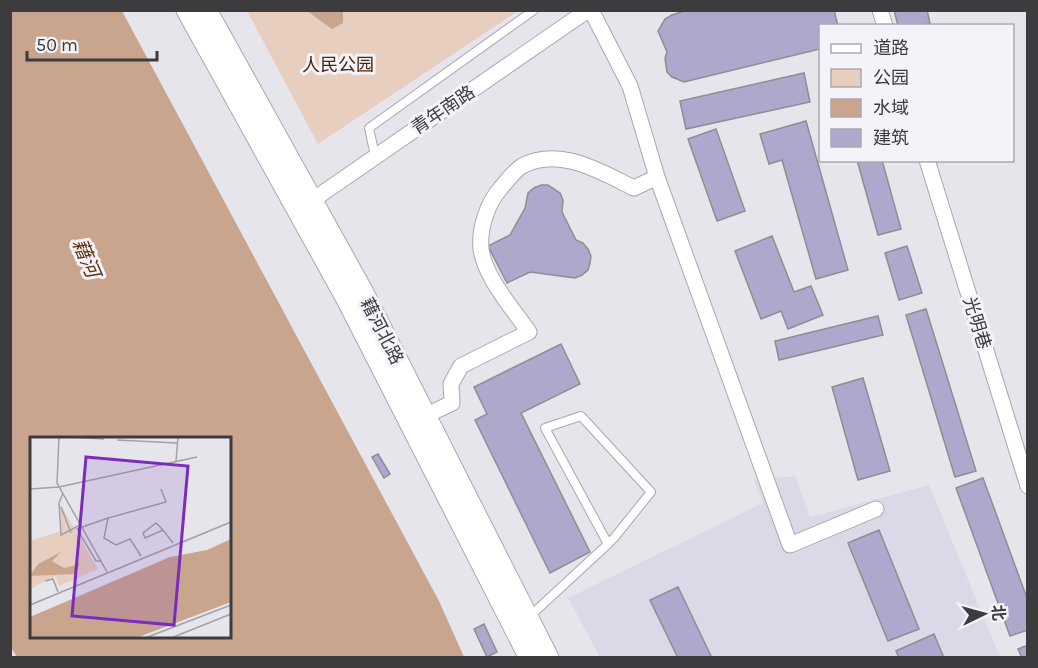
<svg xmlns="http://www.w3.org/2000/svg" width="1038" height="668" viewBox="0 0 1038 668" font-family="Karla,'Noto Sans SC',sans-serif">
	<rect width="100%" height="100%" fill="#e6e5ec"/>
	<path fill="#dbd9e7" d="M795,476L810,517L929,485L1000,657H600L568,598L763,503L754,480Z"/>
	<path fill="#e7cebf" d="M247,11H518L318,144Z"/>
	<path fill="#c9a58e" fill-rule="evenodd" d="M10,11H122L439,601L464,657H17L10,646ZM32,438H230V636H32Z
		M307,11H343V23L332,29Z"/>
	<path fill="#aea8cd" stroke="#8e8d93" stroke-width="1.5" d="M688,10H834L838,26H820V49L684,82L672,77L667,72L665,58L667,52L658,31L665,19L672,15Z
		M894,10H927L930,23L921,26H898Z
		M804,73L810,102L686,129L680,101Z
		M806,121L848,270L816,279L782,160L769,164L760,134Z
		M716,129L745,211L717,221L688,139Z
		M857,160H882L901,229L878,235Z
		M541,185H548L560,193L563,200L562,212L576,240L583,243L588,249L591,256L590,263L588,270L582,275L575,278L530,272L507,283L488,246L510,235L525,208L528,193L534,188Z
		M772,236L794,292L811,286L823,315L788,329L781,311L761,319L735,251Z
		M907,246L922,293L899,300L885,253Z
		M926,309L976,471L955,477L906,315Z
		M878,316L883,335L779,360L775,341Z
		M561,344L580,384L521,413L590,552L550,573L475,420L487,414L474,387Z
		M863,378L890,471L858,480L832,387Z
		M378,454L390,474L384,478L372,457Z
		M983,478L1028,601V630L1010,636L956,488Z
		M879,530L919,629L888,641L848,543Z
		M678,587L712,658H678L650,600Z
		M484,624L497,652L487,657L474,629Z
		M934,634L944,658H899L896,651Z
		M1028,645V658H1022L1018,649Z"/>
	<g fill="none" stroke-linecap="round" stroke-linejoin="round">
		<g stroke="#a8a8ad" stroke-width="10">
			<path id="service" d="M375,156L369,128L534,10
				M529,617L608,544L614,538L651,492L581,416L545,428L608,544"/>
		</g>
		<g stroke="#a8a8ad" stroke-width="17">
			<path id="minor" d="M591,10L630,86L657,177
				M880,10L885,26
				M927,160L1028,486
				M304,206L588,10
				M425,416L452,403L451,384L461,366L529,332C513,309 485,278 481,249C479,229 487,204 500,189C506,182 514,171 522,166C560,146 601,172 634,188L657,177L790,545L876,509"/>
		</g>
		<g stroke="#a8a8ad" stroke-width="23">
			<path id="secondary" d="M187,10L347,299L530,658
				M206,10L362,291L548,658"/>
		</g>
		<use href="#service" stroke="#fff" stroke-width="8"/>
		<use href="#minor" stroke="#fff" stroke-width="15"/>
		<use href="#secondary" stroke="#fff" stroke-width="21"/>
	</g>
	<g text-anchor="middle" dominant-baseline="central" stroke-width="6" stroke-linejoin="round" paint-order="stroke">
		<g font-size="18" fill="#4b270c" stroke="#f3f3f9">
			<text x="338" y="65">人民公园</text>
		</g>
		<g font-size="18" fill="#3c3b3e" stroke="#f3f3f9">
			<text transform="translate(443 110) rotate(-34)">青年南路</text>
			<text transform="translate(977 323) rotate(73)">光明巷</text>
			<text transform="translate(382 331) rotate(63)">藉河北路</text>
		</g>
		<g font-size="20" font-style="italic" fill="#63340f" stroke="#f3f3f9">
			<text transform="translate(86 258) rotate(67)">藉河</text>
		</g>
	</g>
	<g transform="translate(30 437)">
		<rect width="201" height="201" fill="#e6e5ec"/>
		<path d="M30,67L68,132L29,149L25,139L0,152V104L31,94Z" fill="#e7cebf"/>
		<path d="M201,102V165L106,201H0V180L140,120L177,113ZM31,115L22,124L34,131L50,127L44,137L0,139L8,127Z" fill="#c9a58e"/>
		<path fill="none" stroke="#a2a1a6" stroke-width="1.5" d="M29,0L27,46L77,135M42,0L74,2M87,3L147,6M146,24L148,0M0,52L29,50L167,20M33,56L29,66L31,98L48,89M31,70L41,96M133,93L115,101L113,96L126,86L133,93L143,106M111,119L100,102L86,108L74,101L78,81L136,65L131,52M71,124H66L47,92L78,81M15,144L23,142L28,155M0,168L201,85M115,201L201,168M141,201L201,177"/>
		<path fill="#7b2cbf" fill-opacity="0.15" stroke="#7b2cbf" stroke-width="3" d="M56,20L158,29L144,188L42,179Z"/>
		<rect width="201" height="201" fill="none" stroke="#3c3b3e" stroke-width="3"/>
	</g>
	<rect width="1038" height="668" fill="none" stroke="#3c3b3e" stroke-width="24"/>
	<rect x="819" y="24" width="195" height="138" fill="#f3f3f9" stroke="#aaa9ae" stroke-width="1.5"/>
	<rect x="831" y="44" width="30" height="9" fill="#ffffff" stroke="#aaa9ae" stroke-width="1.5"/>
	<text x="873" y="54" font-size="18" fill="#3c3b3e">道路</text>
	<rect x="831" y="69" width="30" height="18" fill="#e7cebf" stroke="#aaa9ae" stroke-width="1.5"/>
	<text x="873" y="84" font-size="18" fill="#3c3b3e">公园</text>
	<rect x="831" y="99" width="30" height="18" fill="#c9a58e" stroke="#aaa9ae" stroke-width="1.5"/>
	<text x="873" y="114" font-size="18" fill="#3c3b3e">水域</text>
	<rect x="831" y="129" width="30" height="18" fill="#aea8cd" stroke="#aaa9ae" stroke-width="1.5"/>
	<text x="873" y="144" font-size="18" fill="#3c3b3e">建筑</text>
	<g transform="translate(984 614) rotate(85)" stroke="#f3f3f9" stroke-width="4.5" paint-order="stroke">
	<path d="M0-4.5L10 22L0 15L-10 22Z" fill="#3c3b3e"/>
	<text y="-9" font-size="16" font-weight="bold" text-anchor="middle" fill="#3c3b3e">北</text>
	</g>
	<path d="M27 51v9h130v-9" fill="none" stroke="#3c3b3e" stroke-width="3"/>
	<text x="36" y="51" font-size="18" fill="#3c3b3e" stroke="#f3f3f9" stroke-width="4.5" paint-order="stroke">50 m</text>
</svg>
